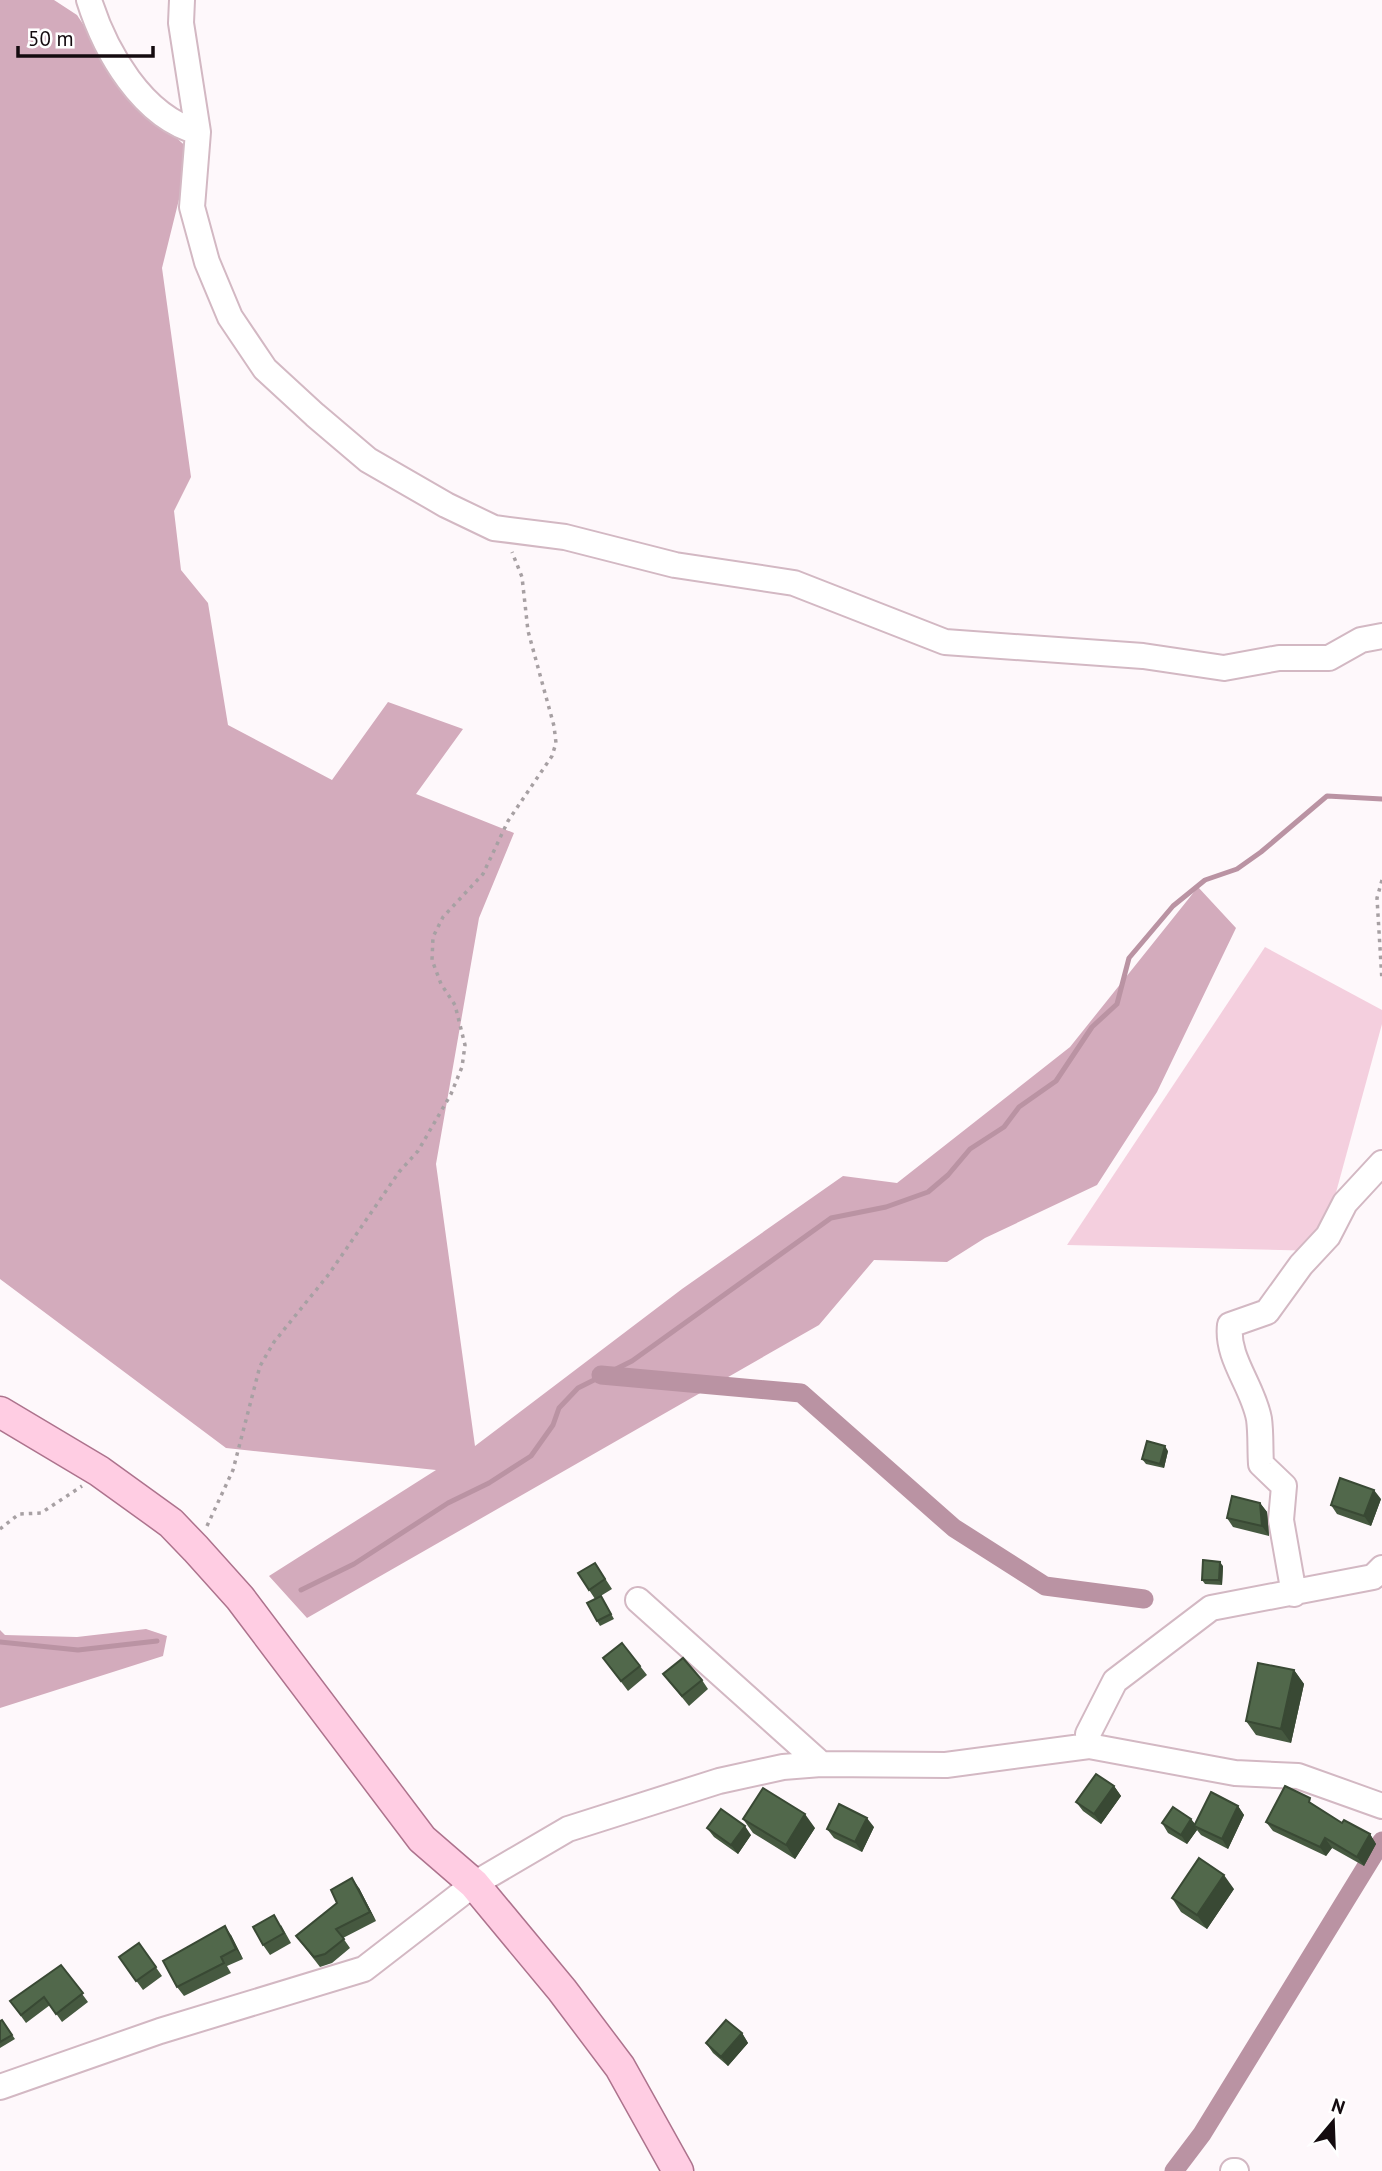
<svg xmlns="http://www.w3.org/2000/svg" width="1382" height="2171" viewBox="0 0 1382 2171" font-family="'PT Sans',sans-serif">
	<rect width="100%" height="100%" fill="#fef8fb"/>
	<path fill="#f4cfde" d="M1265,947L1382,1010V1024L1320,1251L1067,1245Z"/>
	<path fill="#d3abbc" d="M0,0H54L77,15L131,97L191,151L162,268L191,477L174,511L181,570L208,603L228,725L332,780L388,702L463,729L416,794L514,833L479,918L436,1164L475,1446L682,1289L843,1176L897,1183L1070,1047L1198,887L1236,928L1157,1092L1097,1185L985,1238L947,1262L874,1260L819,1325L307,1618L269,1576L436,1470L226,1448L0,1279Z
		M146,1629L167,1636L163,1656L0,1708V1630L5,1635L77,1637Z"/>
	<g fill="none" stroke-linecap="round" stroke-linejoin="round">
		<path stroke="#ba93a3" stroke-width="5" d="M301,1590L354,1564L448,1503L489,1483L531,1456L553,1425L559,1408L578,1388L632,1361L831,1218L886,1207L928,1192L948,1175L970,1149L1004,1127L1019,1107L1056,1081L1092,1027L1117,1004L1129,958L1173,906L1205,880L1237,869L1261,852L1327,796L1382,799
			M0,1642L78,1650L157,1641"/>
		<path stroke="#ba93a3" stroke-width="19" d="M601,1375L801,1393L954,1528L1045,1586L1144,1599
			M1174,2171L1202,2134L1382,1841"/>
		<g stroke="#d3b8c3" stroke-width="28">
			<path id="minor" d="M89,0C105,51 142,117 198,132
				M182,0L181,23L198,132L192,207L207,262L230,317L265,369L315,415L368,460L446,505L494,528L565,537L675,565L794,583L945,642L1143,656L1224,668L1279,658H1329L1361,640L1382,636
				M1294,1594L1281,1520L1284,1486L1261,1464C1260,1449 1261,1433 1259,1419C1253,1386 1226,1358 1230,1325L1267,1312L1301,1265L1328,1236L1345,1203L1382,1163
				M638,1600L821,1764
				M1089,1746L1088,1734L1115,1681L1211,1608L1373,1577L1382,1568
				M0,2087L160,2031L364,1969L474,1884L568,1829L719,1781L783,1767L821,1764L946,1765L1089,1746L1235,1773L1298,1776L1382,1806
				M1233,2171H1236"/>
		</g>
		<g stroke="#ad738d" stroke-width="33">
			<path id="major" d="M0,1412L99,1471L171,1523L196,1549L240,1598L422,1839L474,1884L562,1990L620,2067L678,2171"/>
		</g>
		<path stroke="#a7a0a3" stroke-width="3.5" stroke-dasharray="3.5 5" stroke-linecap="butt" d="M1382,880L1377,898L1382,981
			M207,1526L233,1470L260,1366L274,1342L329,1274L399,1172L418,1151L451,1094L462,1067L465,1045L455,1005L441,984L432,960L433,937L443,917L483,874L508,821L552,756L556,743L554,726L528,631L522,577L512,552
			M0,1529L19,1514L41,1513L82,1486"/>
		<use href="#minor" stroke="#fff" stroke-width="24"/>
		<use href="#major" stroke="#ffcde3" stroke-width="30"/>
	</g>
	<path fill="#465940" d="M1168,1451L1164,1468L1146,1464L1142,1459Z
		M1381,1499L1371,1526L1337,1514L1331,1505Z
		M1260,1503L1267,1512L1269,1536L1233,1527L1227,1518Z
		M595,1563L612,1589L599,1597L601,1596L604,1601L614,1619L600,1626L597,1621L595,1599L578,1573Z
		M1223,1566L1222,1585L1205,1584L1202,1580Z
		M603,1658L640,1666L647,1675L628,1691Z
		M1294,1670L1304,1684L1291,1743L1256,1735L1246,1721Z
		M663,1674L702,1680L708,1689L689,1706Z
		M1114,1786L1121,1796L1101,1824L1083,1811L1076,1802Z
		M1238,1806L1244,1815L1228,1849L1201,1835L1197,1830L1187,1844L1168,1833L1162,1823L1191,1819L1195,1824Z
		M1316,1807L1342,1823L1370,1834L1376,1844L1364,1866L1332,1848L1326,1856L1273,1831L1266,1822Z
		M743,1819L815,1828L795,1859L753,1833Z
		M874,1827L862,1852L834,1838L827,1829Z
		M707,1828L751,1835L738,1854L714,1837Z
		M359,1888L376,1921L343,1938L350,1948L332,1963L320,1967L296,1936Z
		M1234,1889L1207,1929L1181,1912L1172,1898Z
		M281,1925L291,1943L270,1955L263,1945Z
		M231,1935L243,1959L227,1966L231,1973L184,1996L177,1987Z
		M139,1943L162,1976L143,1990L119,1957Z
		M61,1965L88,2002L62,2022L50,2005L26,2023L10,2001Z
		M2,2020L15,2039L0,2048V2021Z
		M742,2033L748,2043L728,2066L713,2053L706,2043Z"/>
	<path fill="#394934" d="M1165,1446L1168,1451L1164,1468L1160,1464Z
		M1374,1490L1381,1499L1371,1526L1364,1516Z
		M1260,1503L1267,1512L1269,1536L1262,1526Z
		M1220,1562L1223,1566L1222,1585L1219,1580Z
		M1294,1670L1304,1684L1291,1743L1281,1729Z
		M1114,1786L1121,1796L1101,1824L1094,1814Z
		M1238,1806L1244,1815L1228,1849L1222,1839Z
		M805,1814L815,1828L795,1859L786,1845Z
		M867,1818L874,1827L862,1852L855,1842Z
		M1191,1819L1197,1827L1194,1826L1197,1830L1187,1844L1181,1835Z
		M745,1826L751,1835L738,1854L731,1845Z
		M1370,1834L1376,1844L1364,1866L1357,1857Z
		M1325,1838L1332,1848L1326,1856L1320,1847Z
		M1224,1875L1234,1889L1207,1929L1197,1915Z
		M352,1878L359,1888L376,1921L370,1912Z
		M225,1926L231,1935L243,1959L236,1949Z
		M742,2033L748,2043L728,2066L721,2057Z"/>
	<path fill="#51684b" stroke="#394934" stroke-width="2" d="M1147,1441L1165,1446L1160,1464L1142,1459Z
		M1340,1478L1374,1490L1364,1516L1331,1505Z
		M1232,1496L1260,1503L1262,1526L1227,1518Z
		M1203,1560L1220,1562L1219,1580H1202Z
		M595,1563L605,1579L589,1590L578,1573Z
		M601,1596L611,1614L597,1621L587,1603Z
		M622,1643L640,1666L621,1681L603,1658Z
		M683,1658L702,1680L682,1696L663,1674Z
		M1258,1663L1294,1670L1281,1729L1246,1721Z
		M1096,1774L1114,1786L1094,1814L1076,1802Z
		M1285,1786L1310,1798L1309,1802L1342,1823L1344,1820L1370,1834L1357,1857L1325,1838L1320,1847L1266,1822Z
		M763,1788L805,1814L786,1845L743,1819Z
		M1211,1792L1238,1806L1222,1839L1194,1826Z
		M839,1804L867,1818L855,1842L827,1829Z
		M1173,1807L1191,1819L1181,1835L1162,1823Z
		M721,1809L745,1826L731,1845L707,1828Z
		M1199,1858L1224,1875L1197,1915L1172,1898Z
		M352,1878L370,1912L336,1929L344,1939L325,1954L314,1957L296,1936L337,1903L331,1890Z
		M274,1915L284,1933L263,1945L253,1927Z
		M225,1926L236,1949L221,1957L224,1963L177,1987L163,1961Z
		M139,1943L156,1967L136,1981L119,1957Z
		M61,1965L83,1993L56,2014L44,1997L21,2015L10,2001Z
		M2,2020L12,2035L0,2042V2021Z
		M726,2020L742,2033L721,2057L706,2043Z"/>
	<g transform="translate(1333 2122) rotate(19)" stroke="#ffffff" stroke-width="5" paint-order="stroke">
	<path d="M0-5L12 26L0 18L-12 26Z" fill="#140b0f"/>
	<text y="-10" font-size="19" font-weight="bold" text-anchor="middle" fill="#140b0f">N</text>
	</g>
	<path d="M18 46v10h135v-10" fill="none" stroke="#140b0f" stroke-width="3.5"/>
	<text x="28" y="46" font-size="21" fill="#140b0f" stroke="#ffffff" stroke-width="5" paint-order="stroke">50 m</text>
</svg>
